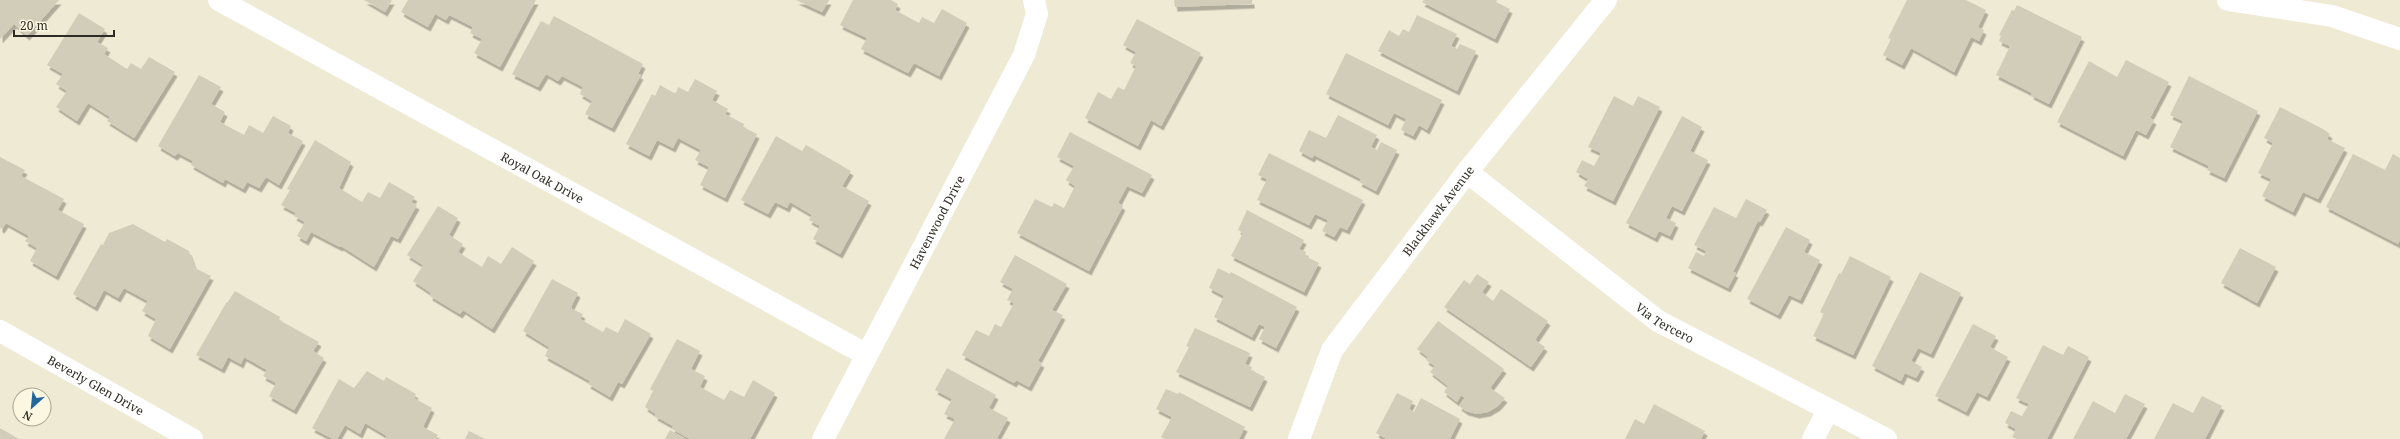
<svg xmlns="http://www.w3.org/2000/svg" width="2400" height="439" viewBox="0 0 2400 439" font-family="'Noto Serif',serif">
	<defs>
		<filter id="shadow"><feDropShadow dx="2.5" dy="4.5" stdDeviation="0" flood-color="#0004"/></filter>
	</defs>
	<rect width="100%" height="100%" fill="#efead4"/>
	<path fill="#d2cdb8" filter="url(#shadow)" d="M0,0H59L27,36L14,24L0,39Z
		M364,0H392L385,12Z
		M408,0H536L500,67L474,53L482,39L470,33L473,27L449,15L446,20L435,14L428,27L401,12Z
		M796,0H829L822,12Z
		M853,0H891L898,4L895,10L919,23L922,17L934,23L942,9L967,23L939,76L914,63L908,73L861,49L867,38L840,25Z
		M1174,0H1252V4L1175,7Z
		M1424,0H1497L1496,2L1510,9L1495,39L1422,2Z
		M1907,0H1966L1986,10L1978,27L1984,30L1979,41L1971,37L1954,72L1911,48L1902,65L1883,55L1891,39L1888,38Z
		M2017,5L2082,37L2049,104L2031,95L2032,93L1996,75L2010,46L1999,41L2001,36L1999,35L2012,10L2014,11Z
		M79,13L105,29L97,42L108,48L104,54L127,69L131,63L141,69L149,57L175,72L134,138L107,121L110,117L88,103L77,121L56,107L67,91L56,84L63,74L47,65Z
		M1417,15L1457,34L1451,46L1457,49L1460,44L1476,51L1457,91L1378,51L1389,30L1399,36L1403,29L1409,32Z
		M554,16L643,64L638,74L641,75L612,128L585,114L592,101L580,94L583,87L562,76L558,81L546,74L538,87L512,74L541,21L549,25Z
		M1137,19L1201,53L1161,126L1151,120L1138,146L1085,118L1098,92L1111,99L1118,87L1124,90L1136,66L1130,63L1136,52L1123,45Z
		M1346,53L1442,100L1427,130L1419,125L1413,136L1401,130L1406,119L1394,113L1388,125L1326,94Z
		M2126,60L2169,82L2150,118L2154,120L2146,135L2136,130L2123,156L2057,122L2089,61L2117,77Z
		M199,75L221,87L211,104L225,112L220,122L244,135L249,125L263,133L273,116L291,126L288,133L303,141L279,185L266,177L259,188L247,182L243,189L225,179L223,183L191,165L193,161L178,153L175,156L158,146Z
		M2189,76L2258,111L2224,178L2207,170L2209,166L2170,147L2183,121L2170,115Z
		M695,79L717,91L712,100L728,109L725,114L744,124L743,127L757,134L725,198L700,185L709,167L695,160L701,150L678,138L673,148L657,140L649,156L626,144L652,94L655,96L660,85L672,92L676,93L678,87L688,92Z
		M1614,96L1633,106L1638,96L1660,107L1613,201L1584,186L1588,179L1576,172L1582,160L1594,166L1601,153L1588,147Z
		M2280,107L2323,129L2330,134L2327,139L2345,148L2318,199L2303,192L2293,212L2262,196L2271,179L2258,173L2273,143L2264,138Z
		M1338,115L1377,135L1371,147L1377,150L1381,142L1397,150L1376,191L1359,182L1361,179L1314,155L1312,158L1299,151L1309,130L1326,138Z
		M1682,116L1702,127L1690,151L1708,160L1682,211L1672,206L1666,218L1676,223L1670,236L1659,231L1655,238L1626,223Z
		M1070,132L1152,175L1142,193L1127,186L1118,203L1123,206L1089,271L1017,233L1035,199L1052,207L1054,203L1064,208L1075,186L1066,180L1074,166L1057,157Z
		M776,136L802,151L806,145L851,171L842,186L869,201L840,254L813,239L820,226L809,220L812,215L790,202L787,208L775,202L768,214L741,200Z
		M315,140L351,162L339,188L362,202L368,192L380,198L389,182L415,197L411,202L417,205L398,239L391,236L374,267L341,246L340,247L311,232L306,241L297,236L305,222L294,216L296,213L281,205L290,190L287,189Z
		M1269,153L1363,200L1347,230L1340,227L1334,237L1322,231L1328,220L1315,214L1309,225L1257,200L1267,179L1258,175Z
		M2353,154L2385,170L2393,154L2400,158V240L2398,244L2326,207Z
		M0,157L25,170L21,176L64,199L58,210L84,224L56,276L30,261L37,248L25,241L29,236L6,223L2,229L0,228Z
		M1746,199L1767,210L1760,222L1758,221L1733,272L1736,273L1728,288L1688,268L1696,252L1704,256L1706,251L1694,245L1714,207L1736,218Z
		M438,206L458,218L449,235L463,244L458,252L482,267L488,256L501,264L512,247L534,261L492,329L463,310L460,314L430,296L431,293L413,281L423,265L407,255Z
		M1247,210L1304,240L1299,249L1306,252L1305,256L1319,263L1304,292L1231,256L1243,233L1238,230Z
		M133,224L165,242L167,239L189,251L195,268L211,276L170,349L148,336L156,319L142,311L148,301L124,288L118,298L104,290L95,307L73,294L101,244L103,245L109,233Z
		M1786,227L1810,240L1804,252L1820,260L1800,300L1789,295L1778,315L1747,299Z
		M2240,248L2276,267L2257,303L2221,283Z
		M1015,255L1067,284L1052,310L1063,315L1038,361L1042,363L1029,387L1016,380L1014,383L962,355L976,330L989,336L995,324L1001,327L1014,303L1007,300L1013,289L1000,282Z
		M1850,256L1891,277L1853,355L1813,336L1824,314L1820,312L1839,273L1841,274Z
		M1218,268L1230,274L1231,272L1297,307L1276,348L1259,339L1265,327L1259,324L1252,337L1214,317L1224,296L1209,288Z
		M1920,272L1961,293L1931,354L1918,348L1911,361L1922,367L1916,378L1905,373L1901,381L1872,366Z
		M1477,274L1489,282L1482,292L1493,301L1501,289L1548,321L1535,340L1545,347L1531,367L1444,307L1464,280L1470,284Z
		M552,279L578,293L572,305V309L583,314L580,319L603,332L606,327L618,333L625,319L651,334L622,384L618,382L610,397L588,384L590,381L545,356L549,347L523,331Z
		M235,291L280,317L279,320L319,342L313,351L324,358L294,410L269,396L276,383L263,376L267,370L244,357L241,364L228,357L222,369L196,355L226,303H227Z
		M1438,321L1504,369L1490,388L1505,398L1498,406L1488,412L1477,414L1466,411L1459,406L1465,398L1461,395L1457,402L1444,392L1448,386L1430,372L1435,366L1426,360L1428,357L1417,349Z
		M1973,324L1996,336L1990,347L2008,357L1987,397L1977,392L1966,412L1935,396Z
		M1195,328L1250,353L1245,364L1252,367L1251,370L1265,377L1250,407L1176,372L1189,347L1186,346Z
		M677,339L700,351L691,369L705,376L700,387L724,400L730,390L744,397L753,380L775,393L750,439H690L672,429L673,426L655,416L656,414L645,407L653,391L650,389Z
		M2043,345L2063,355L2068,346L2089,357L2047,439H2017L2012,437L2016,429L2005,423L2011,411L2022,416L2029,404L2016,398Z
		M947,368L996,395L989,408L1008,418L997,438L999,439H944L955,419L944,414L952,399L935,390Z
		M367,371L384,381L386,377L416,394L414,398L432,408L423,427L438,435L436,439H385L387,436L365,423L360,434L345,425L337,439H333L312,428L339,379L354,388Z
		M1166,389L1178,394L1179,392L1245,427L1239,439H1165L1161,437L1172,417L1156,409Z
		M1397,393L1413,401L1409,409L1414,412L1421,398L1460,419L1450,439H1387L1376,433Z
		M2125,394L2145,404L2126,439H2073L2093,401L2115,413Z
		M2202,396L2222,406L2205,439H2154L2173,403L2193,413Z
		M1654,404L1705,431L1701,439H1625L1635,419L1644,424Z
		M0,428L19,439H0Z
		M670,430L686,439H665Z
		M469,431L485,439H465Z"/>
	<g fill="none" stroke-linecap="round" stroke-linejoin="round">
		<g stroke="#fff" stroke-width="22">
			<path id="s1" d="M219,0L867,355"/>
			<path d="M2228,0L2332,16L2400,39"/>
			<path id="s2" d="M1467,172L1658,321L1886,439"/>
			<path id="s3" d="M0,331L192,439"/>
			<path id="s4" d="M823,439L1024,55L1037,14L1034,0"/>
			<path id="s5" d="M1299,439L1332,350L1467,172L1606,0"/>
			<path d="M1813,439L1828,410"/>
		</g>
	</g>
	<g text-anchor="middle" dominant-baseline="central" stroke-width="3.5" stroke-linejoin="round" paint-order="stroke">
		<g font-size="12" fill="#2d2b23" stroke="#fcf7e1">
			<text stroke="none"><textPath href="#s1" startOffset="369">Royal Oak Drive</textPath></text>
			<text stroke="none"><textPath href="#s5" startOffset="270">Blackhawk Avenue</textPath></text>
			<text stroke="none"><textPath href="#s4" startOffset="245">Havenwood Drive</textPath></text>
			<text stroke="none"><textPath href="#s2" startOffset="249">Via Tercero</textPath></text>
			<text stroke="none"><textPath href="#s3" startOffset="110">Beverly Glen Drive</textPath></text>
		</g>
	</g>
	<g transform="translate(32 407) rotate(207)"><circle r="19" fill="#fcf7e1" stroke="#a9a595"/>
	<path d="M0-3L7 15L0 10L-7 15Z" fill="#23669b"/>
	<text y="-6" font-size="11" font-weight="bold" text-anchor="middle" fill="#2d2b23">N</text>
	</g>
	<path d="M14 30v6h100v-6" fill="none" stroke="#2d2b23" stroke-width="2"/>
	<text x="20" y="30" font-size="12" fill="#2d2b23" stroke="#fcf7e1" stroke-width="3" paint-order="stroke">20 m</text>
</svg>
